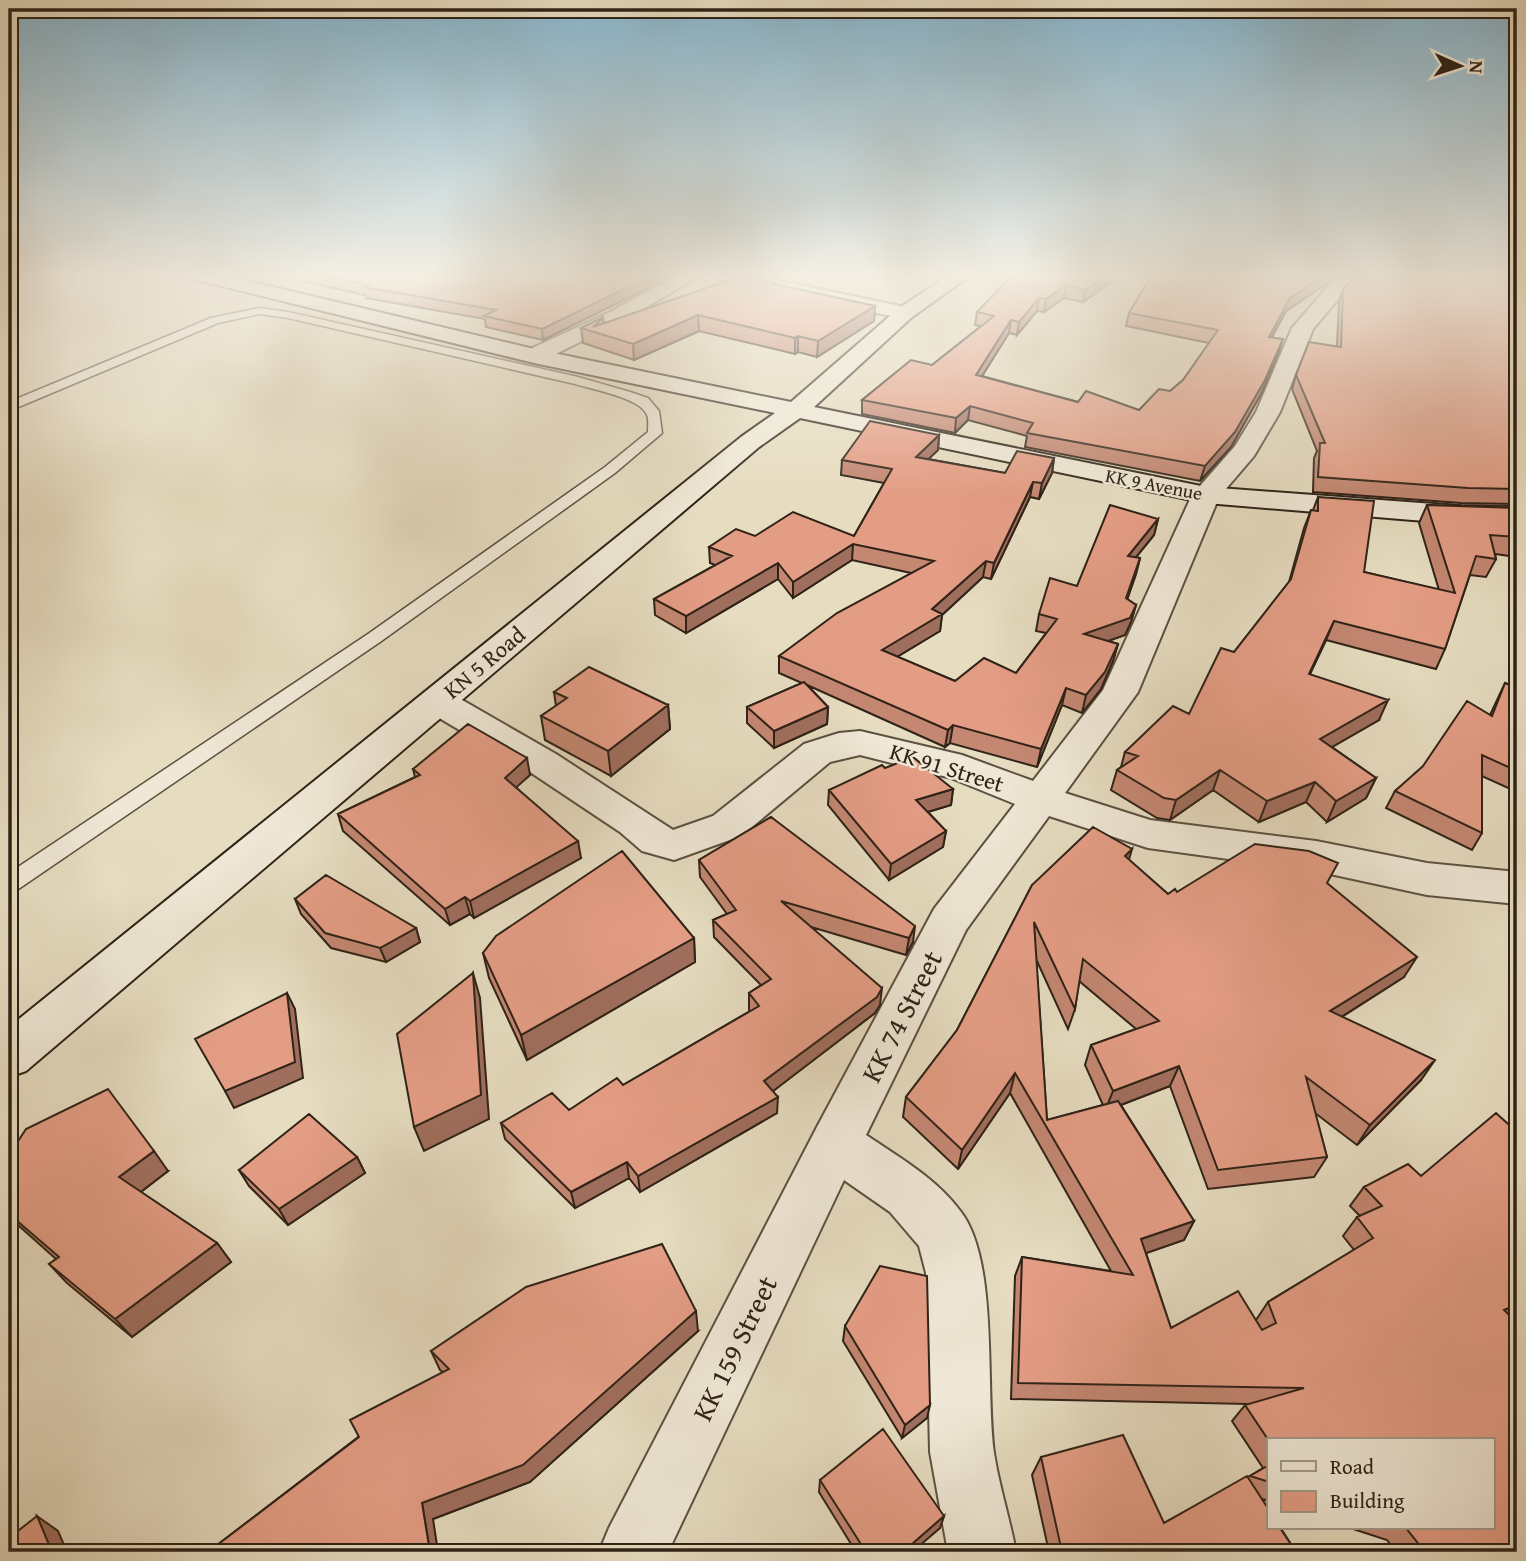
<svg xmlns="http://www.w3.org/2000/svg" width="1526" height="1561" viewBox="0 0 1526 1561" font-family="'Gentium Book Plus',serif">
	<rect width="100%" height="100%" fill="#e6dcc0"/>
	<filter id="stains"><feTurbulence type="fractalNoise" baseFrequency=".00286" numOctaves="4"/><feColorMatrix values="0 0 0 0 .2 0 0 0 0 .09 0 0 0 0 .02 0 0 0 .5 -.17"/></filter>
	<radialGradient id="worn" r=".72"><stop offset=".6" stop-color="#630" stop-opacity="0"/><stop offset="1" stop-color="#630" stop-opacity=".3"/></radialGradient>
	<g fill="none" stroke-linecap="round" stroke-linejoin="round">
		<g stroke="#5d5041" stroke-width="3">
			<path id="service" d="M259,308L288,312L578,377L630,392L648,398L659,411L662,433L615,473L380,642L17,890L9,892V873L368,634L605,467L648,432C648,427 649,419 647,415C641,398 591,389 575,384L288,318L259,314L218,323L9,411V402L211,318Z"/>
		</g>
		<g stroke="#5d5041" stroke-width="4">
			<path id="minor" d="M677,275H701L626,319L542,361H526L523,356L526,351L612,311Z
				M718,275H753L905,307L912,309L915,313L912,317L905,319L727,281L720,279Z
				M1338,275H1358L1313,329L1280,412L1254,456L1219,497L1138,692L1065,793L1150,820L1316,841L1427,863L1517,872V904L1427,895L1316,871L1148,848L1049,816L966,930L866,1135C900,1158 936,1178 961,1212C999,1262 985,1390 994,1453C999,1486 1010,1519 1016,1552H948L930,1452L926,1273L919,1246L890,1212L844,1180L668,1552H599L609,1528L817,1127L934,909L1015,804L951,778L860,755L830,762L741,836L674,860L642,851L620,832L530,772L424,709L419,701L424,693L437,690L450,693L556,754L673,830L713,816L804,744L839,733L860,731L962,755L1033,781L1103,690L1192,495L1235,446L1256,412L1292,328Z"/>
		</g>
		<g stroke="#2f2217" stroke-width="4">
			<path id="secondary" d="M190,275H223L534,349L791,402L898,309L949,275H971L912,317L814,407L1206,487L1461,506L1517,507V524H1461L1206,503L800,418L759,447L26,1071L9,1077V1027L741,437L775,413L534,363L193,279Z"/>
		</g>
		<use href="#service" fill="#efe8d6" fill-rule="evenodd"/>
		<use href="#minor" fill="#efe8d6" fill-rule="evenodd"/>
		<use href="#secondary" fill="#efe8d6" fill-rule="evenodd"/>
	</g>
	<path fill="#c48772" stroke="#2f2217" stroke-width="2" fill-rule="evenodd" d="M299,275H660L646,289L543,340L486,327L485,319L366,298L365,295L301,281Z
		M1013,275H1121L1083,302L1064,298L1044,312L1037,311L1017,335L1009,333L982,376L1078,402L1139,410L1170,391L1183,380L1209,343L1126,326L1129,313L1152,275H1335L1329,282L1286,311L1272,337L1279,352L1261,394L1231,447L1200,481L1025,447L1027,436L968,420L955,433L862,414V400L932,365L981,326L975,325L977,312Z
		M1517,275V501L1516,504L1461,503L1313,492L1314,458L1317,451L1292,389L1296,375L1337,346L1339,302L1343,289Z
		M783,286L875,306L874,321L817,357L798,352L795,354L699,331L634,360L583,343L581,328L603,317V323Z
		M939,435L938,450L928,459L1005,473L1054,458L1052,473L1039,499L1030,497L991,579L983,577L942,615L940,631L897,657L955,681L1016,673L1046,633L1036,631L1039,614L1077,586L1158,519L1154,535L1136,557L1140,558L1136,574L1127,599L1136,605L1131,622L1125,635L1108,641L1118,644L1113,661L1101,689L1082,713L1062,705L1037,767L950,743L945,747L807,685L828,707L827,724L774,748L747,723V707L802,683L779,673V656L911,573L852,560L793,598L778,579L686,633L655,615L654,599L715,565L710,563L709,547L755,536H854L884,483L841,475L842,460Z
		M1318,497L1364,572L1439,590L1419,523L1427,505L1517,508V557L1495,554L1496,559L1486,577L1470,575L1445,649L1436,669L1326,640L1310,674L1379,720L1332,747L1376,778L1366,798L1327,822L1306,802L1259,822L1213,790L1170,820L1157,818L1111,790L1117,770L1121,767L1125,752L1189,714L1234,652L1289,582L1304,528L1311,510H1313Z
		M1505,683L1517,688V792L1482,776V833L1472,850L1386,808L1395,791L1490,715Z
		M554,692L668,705L670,729L611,776L545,740L541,716L556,706Z
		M885,768L953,789L951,805L928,812L946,831L943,847L889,880L828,805L829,790Z
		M413,769L530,775L516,787L581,858L474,918L470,914L450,925L343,831L338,814L415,777Z
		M771,817L913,942L906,955L811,927L880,1005L875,1013L773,1091L777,1113L640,1192L629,1178L575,1208L505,1139L501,1123L569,1110L623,1085L750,1011L749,1010V993L761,985L714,937L713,920L727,914L700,877L699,860Z
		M1129,860L1168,894L1177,892L1328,884L1404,977L1342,1017L1421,1080L1357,1145L1315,1113L1327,1157L1314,1177L1208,1189L1170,1086L1121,1105L1194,1221L1184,1240L1146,1253L1171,1328L1256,1320L1268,1302L1354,1250L1343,1236L1357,1217L1360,1216L1350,1206L1364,1187L1421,1176L1517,1132V1316L1512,1318L1517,1552H1396L1387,1540L1350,1528H1493L1269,1440V1501L1262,1499L1296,1552H1049L1032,1475L1041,1457L1164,1523L1248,1477L1263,1468L1232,1421L1245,1405L1248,1404L1011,1399L1015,1276L1022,1257L1111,1271L1010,1093L958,1169L903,1117L906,1097L957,1030L1032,885ZM1036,959L1068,1029L1075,1009L1079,981L1136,1029L1091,1045L1085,1065L1103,1105L1047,1120Z
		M295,899L416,928L420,942L386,962L331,948L301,914Z
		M694,938L695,962L527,1060L489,978L483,953Z
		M9,1155L168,1171L141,1192L217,1243L231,1262L132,1337L67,1283L49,1264L56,1259L9,1217Z
		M357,1157L365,1173L288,1225L249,1186L239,1170Z
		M845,1326L927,1418L902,1438L843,1341Z
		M698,1331L530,1482L433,1519L208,1552L443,1372L440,1370L431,1351Z
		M820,1480L944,1516L940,1528L915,1549L917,1552H856L819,1492Z"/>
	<path fill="#a06e5d" stroke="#2f2217" stroke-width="2" d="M649,275H660L646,289L543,340L542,329Z
		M1106,275H1121L1083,302L1085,290Z
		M1325,275H1335L1329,282L1286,311L1265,350L1269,337L1290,298Z
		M1066,285L1064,298L1044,312L1046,299Z
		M1039,298L1037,311L1017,335L1019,322Z
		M875,306L874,321L817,357L818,341Z
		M698,315L699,331L634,360L633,344Z
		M603,317L604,333L593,327Z
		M1011,320L1009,333L974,389L976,375Z
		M798,336V352L795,354V338Z
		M1283,339L1279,352L1261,394L1231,447L1200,481L1205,466Z
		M970,406L968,420L955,433L956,418Z
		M939,435L938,450L915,472L916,457Z
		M1054,458L1052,473L1039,499L1042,483Z
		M1033,482L1030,497L991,579L994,563Z
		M1158,519L1154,535L1124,572L1128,556Z
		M853,544L852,560L793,598V582Z
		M1140,558L1136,574L1122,615L1126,598Z
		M986,561L983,577L942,615L940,631L880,667L882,650L932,609Z
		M778,563V579L686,633V616Z
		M1136,605L1131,622L1125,635L1080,651L1084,634Z
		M1334,621L1326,640L1301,693L1309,674Z
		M1118,644L1113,661L1101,689L1082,713L1086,695Z
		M1066,688L1062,705L1037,767L1041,749Z
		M1388,700L1379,720L1311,759L1320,739Z
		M668,705L670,729L611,776L608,751Z
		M828,707L827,724L774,748V731Z
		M953,725L950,743L945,747L948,730Z
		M527,758L530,775L509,794L505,778Z
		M1220,770L1213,790L1170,820L1176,800Z
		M1376,778L1366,798L1327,822L1336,801Z
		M1315,782L1306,802L1259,822L1267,801Z
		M953,789L951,805L914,816L916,800Z
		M946,831L943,847L889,880L891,864Z
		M578,841L581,858L474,918L470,901Z
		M1132,849L1126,870L1125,856Z
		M465,897L470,914L450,925L445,909Z
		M915,926L913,942L906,955L909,938Z
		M416,928L420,942L386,962L380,948Z
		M694,938L695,962L527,1060L521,1035Z
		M1417,957L1404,977L1319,1031L1330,1011Z
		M473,973L480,998L489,1119L424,1151L414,1127Z
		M882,988L880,1005L875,1013L764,1098V1081Z
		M287,993L295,1009L303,1078L234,1108L225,1091Z
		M1435,1060L1421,1080L1357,1145L1370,1125Z
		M1179,1066L1170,1086L1105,1111L1113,1091Z
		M1015,1073L1010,1093L958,1169L962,1150Z
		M778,1097L777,1113L640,1192L638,1176Z
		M154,1151L168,1171L134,1197L119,1177Z
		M357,1157L365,1173L288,1225L279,1209Z
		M627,1162L629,1178L575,1208L571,1192Z
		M1194,1221L1184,1240L1132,1258L1141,1239Z
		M217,1243L231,1262L132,1337L115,1319Z
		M1517,1305V1316L1486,1328L1504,1310Z
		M696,1311L698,1331L530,1482L433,1519L438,1552H430L422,1503Z
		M930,1405L927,1418L902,1438L905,1425Z
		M37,1516L58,1531L67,1552H52Z
		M944,1516L940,1528L912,1552V1544Z"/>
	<path fill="#e49d85" stroke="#2f2217" stroke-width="2" d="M318,275H649L645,279L542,329L484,316L496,310L364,287L368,285Z
		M744,275H747L783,286L875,306L818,341L798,336L795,338L698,315L633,344L581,328L603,317L593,327Z
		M1013,275H1106L1085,290L1066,285L1046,299L1039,298L1019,322L1011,320L976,375L1078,402L1086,391L1139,410L1159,389L1170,391L1183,380L1218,330L1129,313L1152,275H1325L1290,298L1269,337L1283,339L1265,380L1235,432L1205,466L1027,433L1033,423L970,406L956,418L862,400L911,360L932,365L994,316L977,312Z
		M1355,275H1517V479H1514L1517,482V489L1468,488L1318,477L1320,443H1325L1296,375L1309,342L1341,347L1343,289Z
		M870,421L939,435L916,457L1005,473L1017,451L1054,458L1042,483L1033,482L994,563L986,561L932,609L942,614L882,650L955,681L984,658L1016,673L1057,619L1039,614L1050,578L1077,586L1110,505L1158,519L1128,556L1140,558L1126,598L1136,605L1130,618L1084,634L1118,644L1105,672L1086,695L1066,688L1041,749L953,725L948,730L779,656L837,613L934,561L853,544L793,582L778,563L686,616L654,599L732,556L709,547L736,529L755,536L793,512L854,536L892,469L842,460Z
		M1318,497L1374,501L1364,572L1455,593L1427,505L1517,508V537L1490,535L1496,559L1476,556L1445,649L1334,621L1309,674L1388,700L1320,739L1376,778L1336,801L1315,782L1267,801L1220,770L1176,800L1164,798L1117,770L1138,756L1125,752L1173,706L1189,714L1221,648L1234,652L1291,579L1311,510L1318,511Z
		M589,667L668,705L608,751L541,716L567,698L554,692Z
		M804,682L828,707L774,731L747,707Z
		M1505,683L1517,688V771L1482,755V833L1395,791L1423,766L1467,701L1492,716Z
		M468,724L527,758L505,778L578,841L470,901L465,897L445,909L338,814L420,775L413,769Z
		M913,757L953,789L916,800L946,831L891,864L829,790L882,765L885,768Z
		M771,817L915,926L909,938L781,901L882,988L877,997L764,1081L778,1097L638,1176L627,1162L571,1192L501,1123L552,1093L569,1110L617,1078L623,1085L759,1006L749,993L771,979L713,920L736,910L699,860Z
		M1093,827L1132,849L1125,856L1168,894L1175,889L1177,892L1255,844L1309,851L1338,863L1327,883L1417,957L1330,1011L1435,1060L1370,1125L1306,1077L1327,1157L1218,1170L1179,1066L1113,1091L1091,1045L1159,1021L1083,959L1075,1009L1034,922L1047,1120L1118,1101L1194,1221L1141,1239L1171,1328L1238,1291L1262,1330L1276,1323L1268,1302L1373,1238L1357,1217L1382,1206L1364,1187L1408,1164L1421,1176L1496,1113L1517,1132V1305L1504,1310L1517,1323V1552H1425L1406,1528H1493V1440H1269V1441L1245,1405L1304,1388L1018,1383L1022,1257L1133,1275L1015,1073L962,1150L906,1097L957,1030L1032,885Z
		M622,851L694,938L521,1035L483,953L496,936Z
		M326,875L416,928L380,948L325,933L295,899Z
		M473,973L481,1095L414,1127L397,1034Z
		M287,993L295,1062L225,1091L195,1039Z
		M108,1089L154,1151L119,1177L217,1243L115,1319L49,1264L59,1257L9,1214V1155L26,1129Z
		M309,1114L357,1157L279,1209L239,1170Z
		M662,1244L696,1311L523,1465L422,1503L430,1552H208L359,1437L350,1420L449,1369L431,1351L526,1287Z
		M880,1266L927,1276L930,1405L905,1425L845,1326Z
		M883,1429L944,1516L912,1544L917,1552H866L820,1480Z
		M1123,1435L1164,1523L1247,1476L1269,1510V1528H1280L1296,1552H1062L1041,1457Z
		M1269,1465V1482L1250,1476Z
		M37,1516L52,1552H9V1538Z"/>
	<linearGradient id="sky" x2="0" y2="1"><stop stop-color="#87b7d0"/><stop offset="0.56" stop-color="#f4efe3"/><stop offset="1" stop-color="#f4efe3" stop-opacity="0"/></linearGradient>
	<rect width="1526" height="493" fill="url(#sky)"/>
	<g text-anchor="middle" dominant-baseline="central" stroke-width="5" stroke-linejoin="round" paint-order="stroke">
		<g font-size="19" fill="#2f2217" stroke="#efe8d6">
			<text transform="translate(1154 484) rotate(11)">KK 9 Avenue</text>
		</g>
		<g font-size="23" fill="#2f2217" stroke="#efe8d6">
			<text transform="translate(484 662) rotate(-40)">KN 5 Road</text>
			<text transform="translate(947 767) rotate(17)">KK 91 Street</text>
		</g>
		<g font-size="28" fill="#2f2217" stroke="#efe8d6">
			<text transform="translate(901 1016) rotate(-63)">KK 74 Street</text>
			<text transform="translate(734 1348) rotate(-64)">KK 159 Street</text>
		</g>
	</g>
	<rect width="1526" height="1561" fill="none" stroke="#e6dcc0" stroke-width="35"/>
	<rect x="10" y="10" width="1505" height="1540" fill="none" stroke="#2f2217" stroke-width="3.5"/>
	<rect x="18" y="18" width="1491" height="1526" fill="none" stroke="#2f2217" stroke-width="2"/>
	<rect x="1267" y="1438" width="228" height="91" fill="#efe8d6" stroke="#a2998a" stroke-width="2"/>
	<rect x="1281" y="1461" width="35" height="10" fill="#efe8d6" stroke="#a2998a" stroke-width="2"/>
	<text x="1330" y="1474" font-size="21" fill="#2f2217">Road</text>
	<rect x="1281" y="1491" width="35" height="21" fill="#e49d85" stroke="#a2998a" stroke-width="2"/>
	<text x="1330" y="1508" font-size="21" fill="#2f2217">Building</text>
	<g transform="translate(1460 66) rotate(93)" stroke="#efe8d6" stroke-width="5" paint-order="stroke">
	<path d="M0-5L12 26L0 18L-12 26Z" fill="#2f2217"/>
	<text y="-10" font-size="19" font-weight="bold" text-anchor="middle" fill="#2f2217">N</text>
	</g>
	<rect width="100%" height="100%" filter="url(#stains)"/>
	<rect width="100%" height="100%" fill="url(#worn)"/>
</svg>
